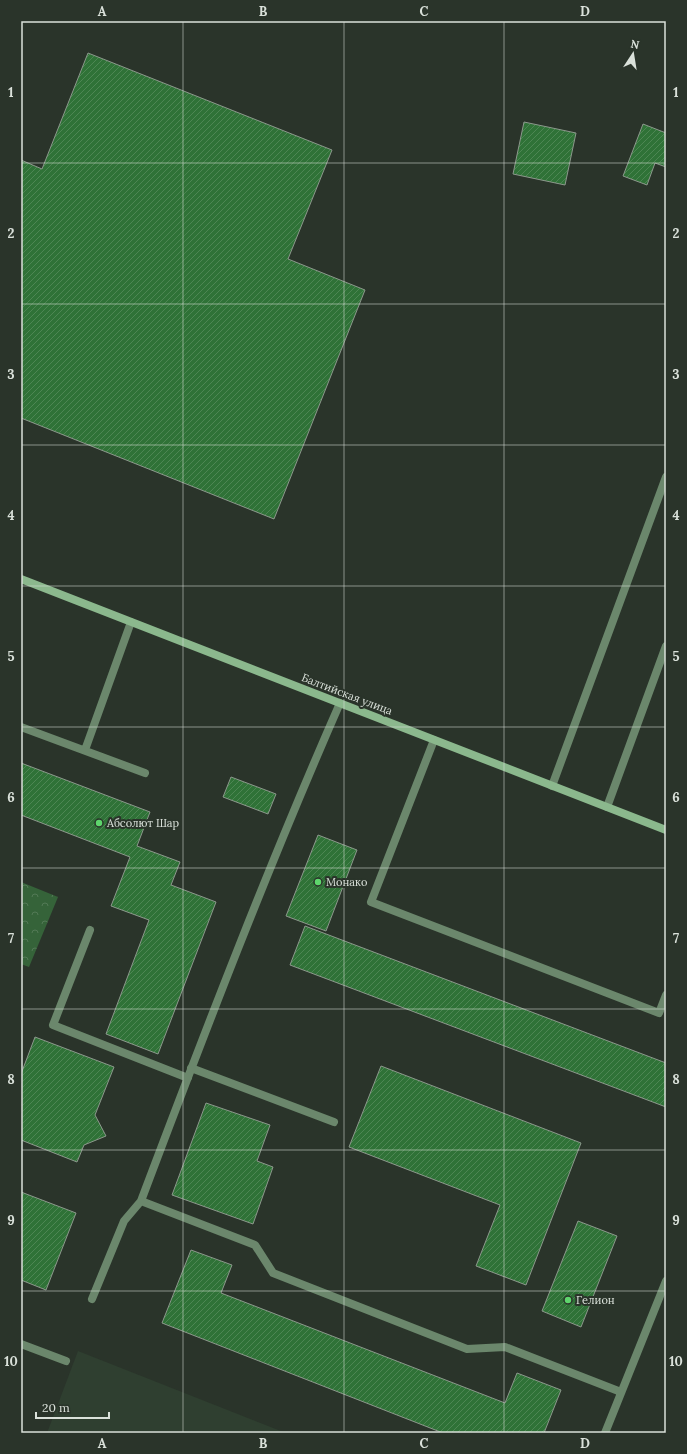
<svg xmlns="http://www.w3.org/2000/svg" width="687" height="1454" viewBox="0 0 687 1454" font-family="Lora,serif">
	<defs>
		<pattern id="park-crowns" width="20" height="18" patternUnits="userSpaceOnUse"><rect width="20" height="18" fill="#356339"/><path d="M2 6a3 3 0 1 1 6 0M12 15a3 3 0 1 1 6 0" fill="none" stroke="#527955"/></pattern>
		<pattern id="building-hatch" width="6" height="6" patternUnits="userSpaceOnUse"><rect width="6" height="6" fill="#2f7237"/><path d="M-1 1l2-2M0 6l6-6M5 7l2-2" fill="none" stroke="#4d8653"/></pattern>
	</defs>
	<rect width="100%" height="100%" fill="#2a342a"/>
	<path fill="#2f3f30" d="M78,1351L286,1433H47Z"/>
	<path fill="url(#park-crowns)" d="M21,882L58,897L29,967L21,964Z"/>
	<path fill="url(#building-hatch)" stroke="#8c988c" d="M88,53L332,150L288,259L365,290L274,519L21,418V160L42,169Z
		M524,122L576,133L565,185L513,174Z
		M643,124L666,133V167L655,163L647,185L623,176Z
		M21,763L150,812L137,846L180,862L171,885L216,902L158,1054L106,1034L149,920L111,906L130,857L21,815Z
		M231,777L276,794L268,814L223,797Z
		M318,835L357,850L326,931L286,916Z
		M305,926L666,1063V1107L290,965Z
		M35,1037L114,1067L95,1115L106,1136L84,1145L77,1162L21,1140V1074Z
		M381,1066L581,1143L526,1285L476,1266L500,1205L349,1147Z
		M206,1103L270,1125L257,1161L273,1167L253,1224L172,1195Z
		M21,1192L76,1213L46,1290L21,1280Z
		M578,1221L617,1236L581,1327L542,1311Z
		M191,1250L232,1265L221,1293L505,1403L517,1373L561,1390L544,1433H443L162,1323Z"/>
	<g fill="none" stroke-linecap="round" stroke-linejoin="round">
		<path stroke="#6b876c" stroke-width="8" d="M21,727L145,773
			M434,740L371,902L659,1013L666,995
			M85,750L131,622
			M552,786L666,477
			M607,807L666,646
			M90,930L53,1025L188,1078
			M191,1068L334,1122
			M141,1201L255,1245L273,1273L467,1349L505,1347L621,1392
			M92,1299L124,1221L141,1201C204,1034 268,867 340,703
			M21,1344L66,1361
			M605,1433L666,1281"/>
		<path stroke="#8bb88d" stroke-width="8" d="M21,579L666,830"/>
	</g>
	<path fill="none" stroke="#dae1da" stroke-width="1" stroke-opacity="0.55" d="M183,21V1433M344,21V1433M504,21V1433M21,163H666M21,304H666M21,445H666M21,586H666M21,727H666M21,868H666M21,1009H666M21,1150H666M21,1291H666"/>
	<g fill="#5ed56c" stroke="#2a342a" stroke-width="1.5">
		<circle cx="99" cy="823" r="4"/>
		<circle cx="318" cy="882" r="4"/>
		<circle cx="568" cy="1300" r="4"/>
	</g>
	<g text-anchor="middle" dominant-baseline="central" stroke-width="4" stroke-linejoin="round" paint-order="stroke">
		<g font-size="11" fill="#dae1da" stroke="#2a342a">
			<text transform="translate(347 694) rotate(21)">Балтийская улица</text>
		</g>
		<g font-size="11" fill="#dae1da" stroke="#2a342a" text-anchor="start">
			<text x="107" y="823">Абсолют Шар</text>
			<text x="326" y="882">Монако</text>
			<text x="576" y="1300">Гелион</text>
		</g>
	</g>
	<rect width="687" height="1454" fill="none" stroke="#2a342a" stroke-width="44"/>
	<g transform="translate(633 54) rotate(12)" stroke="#2a342a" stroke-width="3" paint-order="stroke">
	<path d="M0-3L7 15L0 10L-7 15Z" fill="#dae1da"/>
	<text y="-6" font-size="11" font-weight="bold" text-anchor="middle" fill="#dae1da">N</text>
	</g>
	<path d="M36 1412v6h73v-6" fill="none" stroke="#dae1da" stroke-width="2"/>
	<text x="42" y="1412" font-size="12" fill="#dae1da" stroke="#2a342a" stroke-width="3" paint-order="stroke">20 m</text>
	<rect x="22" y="22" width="643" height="1410" fill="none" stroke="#dae1da" stroke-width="1.5"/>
	<g font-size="13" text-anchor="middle" font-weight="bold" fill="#dae1da">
		<text x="102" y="16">A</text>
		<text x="263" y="16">B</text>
		<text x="424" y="16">C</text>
		<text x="585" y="16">D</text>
		<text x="11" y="97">1</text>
		<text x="676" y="97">1</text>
		<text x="11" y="238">2</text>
		<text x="676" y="238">2</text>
		<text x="11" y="379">3</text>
		<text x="676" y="379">3</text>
		<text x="11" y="520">4</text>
		<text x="676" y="520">4</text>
		<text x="11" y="661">5</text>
		<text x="676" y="661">5</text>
		<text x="11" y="802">6</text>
		<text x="676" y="802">6</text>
		<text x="11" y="943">7</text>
		<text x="676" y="943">7</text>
		<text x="11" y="1084">8</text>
		<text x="676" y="1084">8</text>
		<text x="11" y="1225">9</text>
		<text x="676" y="1225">9</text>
		<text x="11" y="1366">10</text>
		<text x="676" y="1366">10</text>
		<text x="102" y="1448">A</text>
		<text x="263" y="1448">B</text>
		<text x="424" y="1448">C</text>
		<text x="585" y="1448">D</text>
	</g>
</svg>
